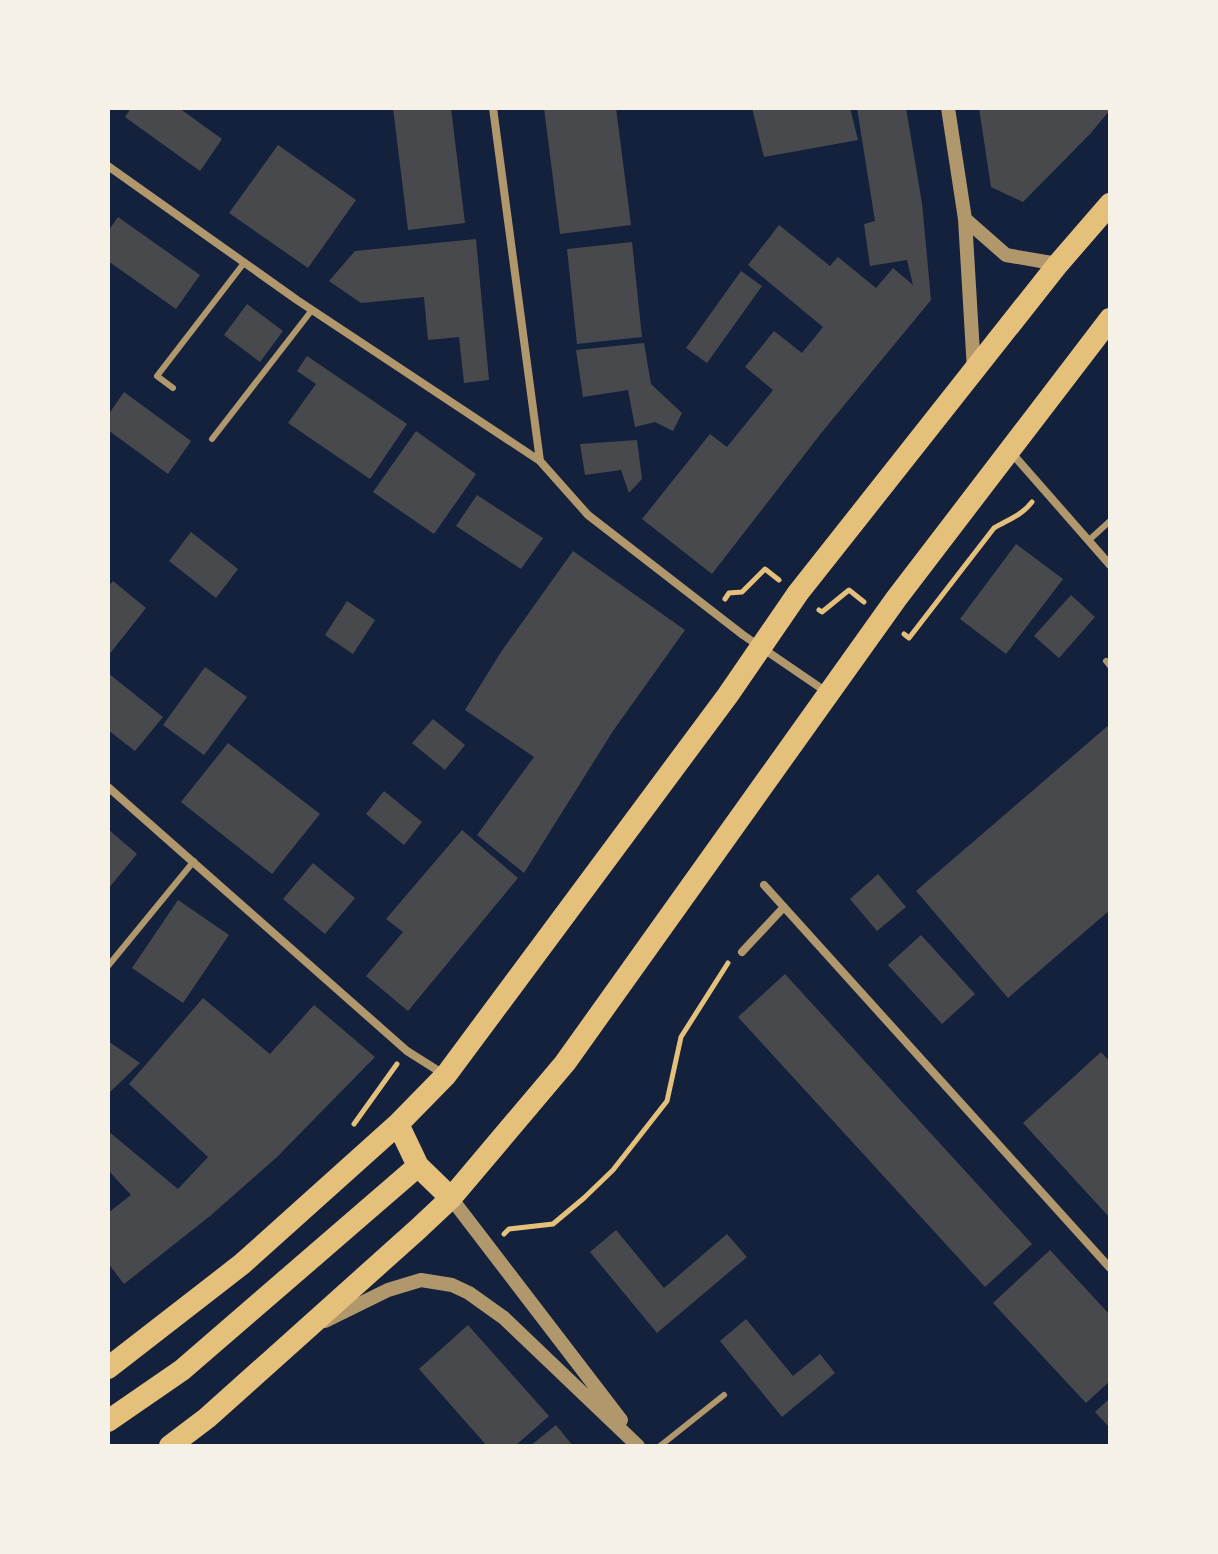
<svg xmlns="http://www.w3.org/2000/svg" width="1218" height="1554" viewBox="0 0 1218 1554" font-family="'Source Sans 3',sans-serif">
	<rect width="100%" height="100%" fill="#14213d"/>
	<path fill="#48494c" d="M131,108H179L222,139L200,171L125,117Z
		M393,108H451L465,223L408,230Z
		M544,108H616L631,225L560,234Z
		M752,108H850L858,140L764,157Z
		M857,108H906L922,203L931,300L822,432L712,574L642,519L710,434L727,447L773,390L745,367L774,331L802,353L823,327L748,265L779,225L830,266L838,257L876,288L893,268L913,285L907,260L870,266L864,224L875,221Z
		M979,108H1110V110L1090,134L1023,202L991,187Z
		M278,145L356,200L308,268L229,213Z
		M118,217L200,275L176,309L108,261V231Z
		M476,239L489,380L464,383L459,337L428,340L424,297L361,303L329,281L355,251Z
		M632,242L642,337L577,344L567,249Z
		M741,271L762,286L707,363L686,348Z
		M247,304L283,331L260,362L224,335Z
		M644,343L651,384L682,413L673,431L655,422L635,427L628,390L583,397L576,350Z
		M307,356L407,424L370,479L288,423L316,384L297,371Z
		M124,392L191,441L168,474L108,430V415Z
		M416,431L476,474L434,534L373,492Z
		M637,440L642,479L629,493L621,470L585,475L580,444Z
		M477,495L543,538L521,569L456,526Z
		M191,532L238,569L216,598L169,561Z
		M1016,544L1063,579L1006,654L960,619Z
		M573,551L685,630L613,731L524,873L477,835L534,757L465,710L501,652Z
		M113,581L146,608L108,656V587Z
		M1071,595L1095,617L1059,658L1034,636Z
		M347,601L375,620L353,654L325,635Z
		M205,667L247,697L204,755L163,725Z
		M108,673L163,717L135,751L108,730Z
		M433,719L465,745L445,770L412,743Z
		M1110,724V910L1008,998L916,891Z
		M228,743L320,814L272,874L181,802Z
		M384,791L422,822L404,845L366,814Z
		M108,829L137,854L108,889Z
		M462,830L518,878L408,1011L366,976L403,932L386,919Z
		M313,863L355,898L325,934L283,899Z
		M878,874L906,907L877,931L850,899Z
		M178,900L229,935L183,1003L132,968Z
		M921,935L975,994L942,1024L888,965Z
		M785,974L1032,1244L985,1287L738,1017Z
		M203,998L270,1054L314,1005L375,1057L277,1157L210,1216L124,1284L108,1263V1213L131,1195L108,1170V1131L178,1189L208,1157L129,1084Z
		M108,1041L140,1063L108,1094Z
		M1101,1052L1110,1062V1218L1023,1123Z
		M616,1230L664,1288L727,1234L747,1257L657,1333L590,1252Z
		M1050,1250L1110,1315V1381L1086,1403L993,1303Z
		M746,1319L793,1376L820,1354L835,1373L782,1417L720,1341Z
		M468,1325L549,1416L515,1446H487L419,1369Z
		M1110,1398V1428L1095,1412Z
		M556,1425L573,1446H530Z"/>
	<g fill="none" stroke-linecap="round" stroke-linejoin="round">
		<path stroke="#e5c07b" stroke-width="5" d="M725,599L729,593L742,592L765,569L779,580
			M819,610L822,612L849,590L864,602
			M904,634L909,638L994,528C1009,519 1021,516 1032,502
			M354,1124L397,1064
			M504,1234L509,1229L553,1224L584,1198L613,1170L667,1101L681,1037L728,963"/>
		<path stroke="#b1986c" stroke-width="6" d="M173,388L157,376L244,263
			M212,439L312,310
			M1088,541L1110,521
			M1106,661L1110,666
			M108,966L194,861
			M660,1446L724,1395"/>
		<path stroke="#b1986c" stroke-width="8" d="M493,108L540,461L588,515L743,635L828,693
			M108,166L297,300L540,461
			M1010,451L1110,565
			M108,787L407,1051L445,1075
			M764,885L1110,1268
			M742,952L784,907"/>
		<path stroke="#b1986c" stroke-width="14" d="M948,108L965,219L974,370
			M965,219L1006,255L1058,264
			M451,1198L621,1420
			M325,1321L388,1290L421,1280L452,1285L469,1293L504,1318L638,1446"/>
		<path stroke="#e5c07b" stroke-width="22" d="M398,1124L418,1166L451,1198
			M108,1368L242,1264L398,1124L446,1075L728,695L798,593L1058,264L1110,204
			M108,1421L182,1370L418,1166
			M170,1446L207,1418L418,1229L451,1198L565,1063L896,599L1110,319"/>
	</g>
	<rect width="1218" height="1554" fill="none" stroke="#f6f1e7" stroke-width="220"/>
</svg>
